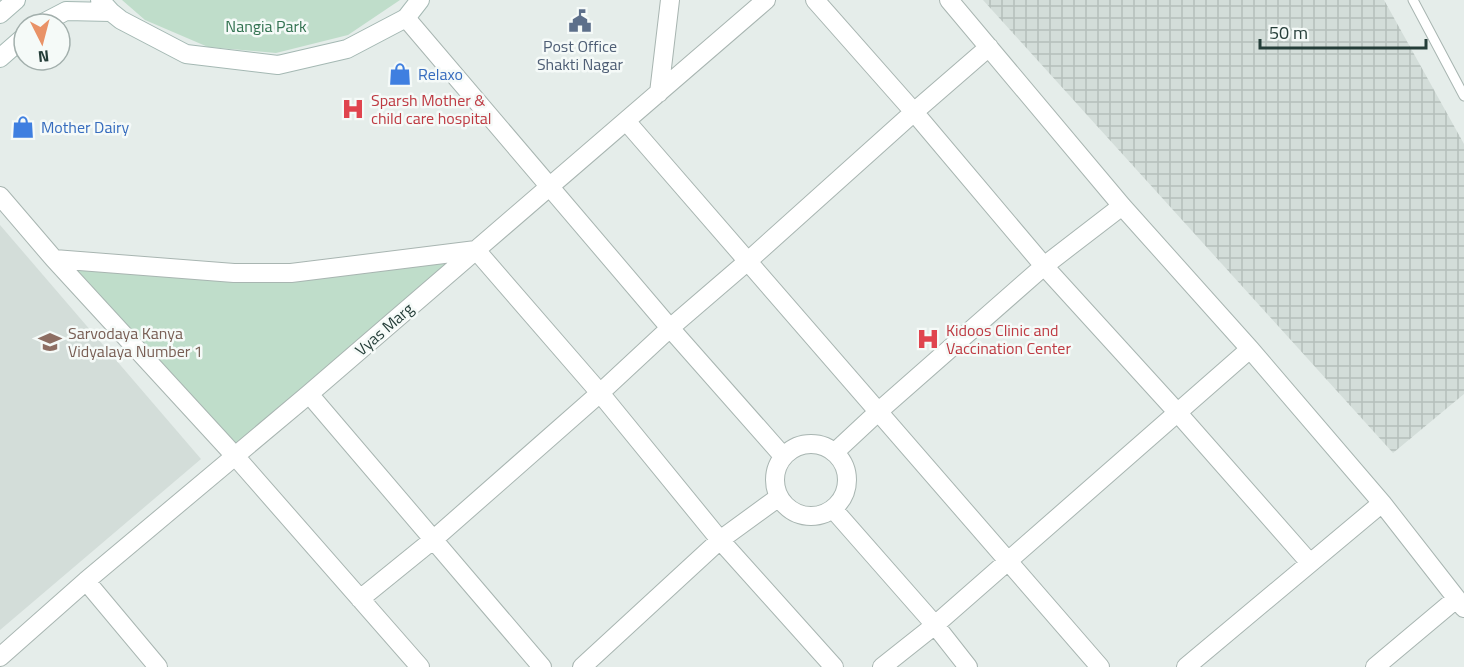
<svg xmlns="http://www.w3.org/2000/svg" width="1464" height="667" viewBox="0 0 1464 667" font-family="'Titillium Web',sans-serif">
	<defs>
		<pattern id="industrial-grid" width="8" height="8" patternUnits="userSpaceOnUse" patternTransform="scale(1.5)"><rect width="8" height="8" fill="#d3ddd9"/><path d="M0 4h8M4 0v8" fill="none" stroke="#b5bfbb"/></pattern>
	</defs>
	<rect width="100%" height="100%" fill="#e5edea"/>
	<path fill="#d3ddd9" d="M0,225L201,459L0,630Z"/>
	<path fill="url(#industrial-grid)" d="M983,0H1384L1464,144V394L1393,453Z"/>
	<path fill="#bfddca" d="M122,0H400L348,35L276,53L208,47L145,20Z
		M448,263L236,444L73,268L256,283Z"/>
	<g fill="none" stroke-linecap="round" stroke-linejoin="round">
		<g stroke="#a8b5b1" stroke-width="11">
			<path id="lane" d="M1413,0L1464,96"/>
		</g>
		<g stroke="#a8b5b1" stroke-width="20">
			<path id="street" d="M815,0L914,112L1044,266L1177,412L1310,563
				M949,0L1122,206L1250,349L1382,503L1464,608
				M406,18L670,328L783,456
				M659,93L670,0
				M626,121L1100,667
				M0,196L54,259L235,456L420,667
				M54,259L234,273H291L476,250L600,393L720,540L834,667
				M309,394L542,667
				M775 480a36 36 0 1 1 72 0a36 36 0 1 1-72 0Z
				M835,452L879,411L1044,266L1122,206
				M833,509L935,625L968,667
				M86,581L158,667
				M360,599L434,539L600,393L670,328L748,261L914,112L989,47
				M0,657L86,581L309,394L766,0
				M582,667L720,540L779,497
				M882,667L935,625L1250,349
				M1186,667L1382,503
				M1375,667L1456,599"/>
		</g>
		<g stroke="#a4b8b3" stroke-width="20">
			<path id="secondary" d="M100,0L111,12L121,20L186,54L278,65L347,49L406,18L420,0
				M0,14L16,0
				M41,24L66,11L111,12
				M0,58L24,37"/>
		</g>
		<use href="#lane" stroke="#fff" stroke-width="9"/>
		<use href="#street" stroke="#fff" stroke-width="18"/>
		<use href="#secondary" stroke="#fff" stroke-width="18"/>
	</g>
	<defs>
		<g id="civic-bare" transform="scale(1.8)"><path d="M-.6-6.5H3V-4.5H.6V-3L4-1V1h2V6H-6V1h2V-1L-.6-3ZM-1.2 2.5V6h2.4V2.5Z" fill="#5c6f8a" stroke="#f5faf8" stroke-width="2.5" paint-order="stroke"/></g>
		<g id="shop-bare" transform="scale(1.8)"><path d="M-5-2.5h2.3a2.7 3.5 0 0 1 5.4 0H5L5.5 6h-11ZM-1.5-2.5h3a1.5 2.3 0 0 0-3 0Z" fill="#3f7fe0" stroke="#f5faf8" stroke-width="2.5" paint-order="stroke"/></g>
		<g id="hospital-bare" transform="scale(1.8)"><path d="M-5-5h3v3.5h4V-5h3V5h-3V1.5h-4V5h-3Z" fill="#e0444e" stroke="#f5faf8" stroke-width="2.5" paint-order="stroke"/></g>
		<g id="school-bare" transform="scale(1.8)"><path d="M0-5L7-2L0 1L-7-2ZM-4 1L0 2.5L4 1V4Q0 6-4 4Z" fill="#8d6e63" stroke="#f5faf8" stroke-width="2.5" paint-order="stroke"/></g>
	</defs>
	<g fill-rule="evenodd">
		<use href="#civic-bare" x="580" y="21"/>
		<use href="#shop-bare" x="400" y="74"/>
		<use href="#hospital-bare" x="353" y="109"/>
		<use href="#shop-bare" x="23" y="127"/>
		<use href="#hospital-bare" x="928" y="339"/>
		<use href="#school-bare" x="50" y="342"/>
	</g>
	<g text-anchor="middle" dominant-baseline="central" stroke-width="5" stroke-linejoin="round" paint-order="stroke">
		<g font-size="16" fill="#327250" stroke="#f5faf8">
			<text x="266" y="26">Nangia Park</text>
		</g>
		<g font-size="16" fill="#4e5e75" stroke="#f5faf8">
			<text x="580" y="46">Post Office<tspan x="580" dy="18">Shakti Nagar</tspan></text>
		</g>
		<g font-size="16" fill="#366cbe" stroke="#f5faf8" text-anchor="start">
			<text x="418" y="74">Relaxo</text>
			<text x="41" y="127">Mother Dairy</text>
		</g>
		<g font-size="16" fill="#be3a42" stroke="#f5faf8" text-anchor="start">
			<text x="371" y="100">Sparsh Mother &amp;<tspan x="371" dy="18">child care hospital</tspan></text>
			<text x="946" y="330">Kidoos Clinic and<tspan x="946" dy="18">Vaccination Center</tspan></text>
		</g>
		<g font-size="16" fill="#253e39" stroke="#f5faf8">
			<text transform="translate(384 329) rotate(-41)">Vyas Marg</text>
		</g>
		<g font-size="16" fill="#785e54" stroke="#f5faf8" text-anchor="start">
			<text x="68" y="333">Sarvodaya Kanya<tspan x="68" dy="18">Vidyalaya Number 1</tspan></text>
		</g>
	</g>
	<g transform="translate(42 42) rotate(174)"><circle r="28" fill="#f5faf8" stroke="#a2afac" stroke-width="1.5"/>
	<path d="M0-4.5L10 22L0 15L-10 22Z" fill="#e99267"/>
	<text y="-9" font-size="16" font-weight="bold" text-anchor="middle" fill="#253e39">N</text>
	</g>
	<path d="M1260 39v9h166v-9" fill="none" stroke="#253e39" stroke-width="3"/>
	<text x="1269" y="39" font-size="18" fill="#253e39" stroke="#f5faf8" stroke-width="4.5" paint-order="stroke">50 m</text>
</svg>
